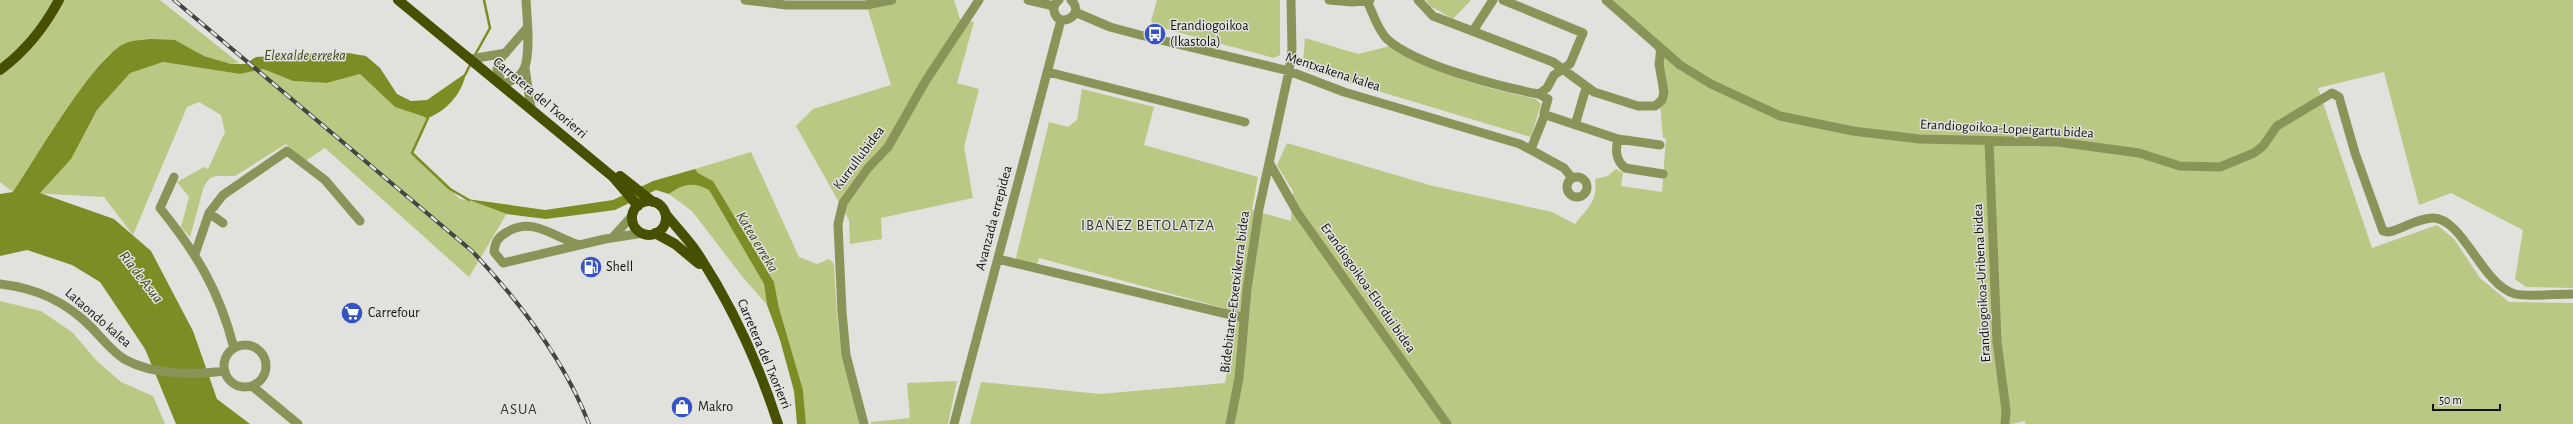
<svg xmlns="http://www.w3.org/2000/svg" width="2573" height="424" viewBox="0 0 2573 424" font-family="'Alegreya Sans',sans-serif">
	<rect width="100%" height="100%" fill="#e1e2dd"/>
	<path fill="#b9c882" d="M0,0H160L239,63L231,64L204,56L175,40L126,43L107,56L87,82L70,159L97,110L130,72L163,62L240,74L263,69L293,81L327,83L360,74L395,107L428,118L412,153L460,199L512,205L469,277L325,148L305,161L286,144L235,176H216L210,178L204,186L190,237L181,227L189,197L177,182L204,167L208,169L225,132L221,115L199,102L187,107L133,235L104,197L13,192L0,182Z
		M865,0H954L960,19L974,22L957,83L979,89L964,147L973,198L881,218L882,239L850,244L849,220L796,126L813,109L891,85Z
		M1157,0H1280V55L1274,58L1155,26L1151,21Z
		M1426,0H1471L1453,19L1430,6Z
		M1613,0H2573V288L2526,287L2515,279L2523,230L2451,193L2419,205L2384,72L2318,88L2372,248L2437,225L2454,239L2480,278L2509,302L2573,303V424H2025V421L2012,424H970L981,382L1100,394L1225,383L1238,312L1039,258L1035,272L1014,266L1049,122L1068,127L1077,120L1082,89L1154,107L1144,145L1258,177L1252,210L1291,221L1293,191L1277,165L1287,143L1433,186L1552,212L1575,224C1588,208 1598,201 1595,179L1608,176L1616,169L1623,173L1621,186L1662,192L1666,138H1663L1654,37Z
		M1305,38L1358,54L1390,46L1460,79L1493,89L1536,99L1541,104L1531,137L1308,70L1303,64Z
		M751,152L799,257L817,264L829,259L834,264C836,299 837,334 845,368C850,387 858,403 859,424H806L803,390L779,308L774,282L713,181L698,173L695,169Z
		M689,184L701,185L709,190L764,284L767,305L741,275L692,211L669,194L679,186Z
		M0,301L41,311L72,332L96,360L121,382L153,396L165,424H0Z
		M957,381L948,424H871V422L910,418L907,383Z"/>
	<path fill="#7d8d25" d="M150,39L175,40L204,56L231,64H245L256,57L342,52L366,56L380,68L397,94L411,101L427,100L466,73C462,93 448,110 428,118L395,107L360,74L327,83L293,81L263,69L240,74L163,62L130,73L97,110L71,159L40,193L114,219L151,251L193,331L217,399L250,424H176L145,349L100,282L72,265L27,250L0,256V194L13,192C35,160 95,55 126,43C133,40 143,40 150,39Z
		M695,169L698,173L713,181L774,282L779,308L803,390L806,424H797L794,391L780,340L767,305L764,284L709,190C693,181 682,184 669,194L656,190L615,210L546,219L507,214L467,199L545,210L613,200L653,181Z"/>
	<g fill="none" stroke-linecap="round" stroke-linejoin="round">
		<path stroke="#7d8d25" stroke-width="2.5" d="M475,55L490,28L484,0
			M465,75L471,63
			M425,116L428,118L412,153L450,189L469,200"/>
		<path stroke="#899558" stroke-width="9" d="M526,0C527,17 531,54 524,69C520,78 511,81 502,85L497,69L500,59L527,28
			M745,0L786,5H866L892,0
			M1028,0L1054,6
			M1059,0C1055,3 1053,7 1054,11C1058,30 1087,15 1071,0
			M1329,0L1352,2L1370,0
			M1418,0L1433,16L1553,62L1594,92L1638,106H1655L1662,100L1664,92L1659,64L1661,49
			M1606,0L1680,65L1711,84L1780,116L1853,131L1919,139L2058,142L2139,153L2180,166L2220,167L2254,153L2263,146L2277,126L2332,93L2339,97L2355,153L2383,231L2389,232C2404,228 2416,219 2432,218C2463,217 2481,284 2515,294C2527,297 2559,294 2573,294
			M1367,1C1373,13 1377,29 1387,39C1415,65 1501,87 1539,94L1547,88L1554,75L1570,64L1583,33L1503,0
			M1075,12L1110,27L1140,35L1289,71L1344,92L1520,144L1564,168L1572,178
			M1473,31L1493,0
			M471,59L506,53
			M525,68L531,108
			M1048,72L1245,122
			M1539,94L1548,99L1544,113L1546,115L1618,139L1660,145
			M1575,125L1586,88
			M1618,139C1615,151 1616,160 1625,168L1663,174
			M1989,141L1997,342L2006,410L2005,424
			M1531,149L1545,114
			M1270,164L1297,212L1447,424
			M1567 187a10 10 0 1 1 20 0a10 10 0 1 1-20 0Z
			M174,177L160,208C197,254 219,290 234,348
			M209,213L223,223
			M612,238L632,216
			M580,245C554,238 534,216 507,232C498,237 495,242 494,252L503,263L605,239L643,233
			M195,254L209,213L223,195L287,151L325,180L360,221
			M998,259L1244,318
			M0,284C36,288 65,301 91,327C102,338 113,353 126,360C153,375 195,375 225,371
			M224 366a21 21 0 1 1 42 0a21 21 0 1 1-42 0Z
			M252,386L298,424
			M864,424L846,355L842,312L838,224L843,203L868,168L888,147L925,82L979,0
			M954,424L1061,20
			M1230,424L1239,378L1247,289L1259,209L1289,71L1292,49L1291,0"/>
		<path stroke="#465000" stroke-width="10" d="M398,0L613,177L638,206
			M0,70C26,51 44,28 59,0
			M620,176L653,202
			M632 218a17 17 0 1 1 34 0a17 17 0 1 1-34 0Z
			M665,213C675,226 687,238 696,251C732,305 758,362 778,424
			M655,233L675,244L699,264"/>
		<g stroke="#444542" stroke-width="4">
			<path id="rail" d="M174,0L472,251C520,302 564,359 589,424"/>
		</g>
		<use href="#rail" stroke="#e1e2dd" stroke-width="2.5" stroke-dasharray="8" stroke-linecap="butt"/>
	</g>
	<defs>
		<g id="bus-disc" transform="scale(1.15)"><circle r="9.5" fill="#3653c5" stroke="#e1e2dd"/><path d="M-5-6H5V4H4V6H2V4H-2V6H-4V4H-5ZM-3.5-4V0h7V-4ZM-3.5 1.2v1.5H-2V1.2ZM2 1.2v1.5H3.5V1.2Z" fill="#fff"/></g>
		<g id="fuel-disc" transform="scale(1.15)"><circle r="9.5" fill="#3653c5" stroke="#e1e2dd"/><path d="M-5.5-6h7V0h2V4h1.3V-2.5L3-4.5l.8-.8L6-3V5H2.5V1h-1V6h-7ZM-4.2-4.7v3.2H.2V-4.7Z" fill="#fff"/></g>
		<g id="supermarket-disc" transform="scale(1.15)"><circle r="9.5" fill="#3653c5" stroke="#e1e2dd"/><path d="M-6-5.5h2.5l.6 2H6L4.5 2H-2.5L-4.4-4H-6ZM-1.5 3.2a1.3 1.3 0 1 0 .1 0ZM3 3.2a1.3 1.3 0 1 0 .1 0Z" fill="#fff"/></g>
		<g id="shop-disc" transform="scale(1.15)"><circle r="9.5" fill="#3653c5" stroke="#e1e2dd"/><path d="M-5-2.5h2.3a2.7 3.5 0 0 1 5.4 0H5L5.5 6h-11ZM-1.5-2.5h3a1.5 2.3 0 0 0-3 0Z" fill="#fff"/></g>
	</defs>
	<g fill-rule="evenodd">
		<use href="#bus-disc" x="1155" y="34"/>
		<use href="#fuel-disc" x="591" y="267"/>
		<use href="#supermarket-disc" x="352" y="313"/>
		<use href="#shop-disc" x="682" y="407"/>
	</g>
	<g text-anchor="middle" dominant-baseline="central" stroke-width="3" stroke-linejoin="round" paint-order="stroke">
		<g font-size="14" fill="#131412" stroke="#e1e2dd" text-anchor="start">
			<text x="1170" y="26">Erandiogoikoa<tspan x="1170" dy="16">(Ikastola)</tspan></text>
			<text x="606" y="267">Shell</text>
			<text x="368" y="313">Carrefour</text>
			<text x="698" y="407">Makro</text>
		</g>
		<g font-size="14" fill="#131412" stroke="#e1e2dd">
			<text transform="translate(1333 72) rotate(18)">Mentxakena kalea</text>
			<text transform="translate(540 98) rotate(40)">Carretera del Txorierri</text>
			<text transform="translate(2007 129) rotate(3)">Erandiogoikoa-Lopeigartu bidea</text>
			<text transform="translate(859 158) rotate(-53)">Kurrullubidea</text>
			<text transform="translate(994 218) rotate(-75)">Avanzada errepidea</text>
			<text transform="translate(1982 283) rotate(-93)">Erandiogoikoa-Uribena bidea</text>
			<text transform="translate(1368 288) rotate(55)">Erandiogoikoa-Elordui bidea</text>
			<text transform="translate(1235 292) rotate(-83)">Bidebitarte-Etxetxikerra bidea</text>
			<text transform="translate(98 318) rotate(41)">Lataondo kalea</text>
			<text transform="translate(764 354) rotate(67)">Carretera del Txorierri</text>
		</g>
		<g font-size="15" font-style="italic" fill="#3d441b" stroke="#e1e2dd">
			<text x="305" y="55">Elexalde erreka</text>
			<text transform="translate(757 242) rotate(59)">Katea erreka</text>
			<text transform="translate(141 277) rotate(52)">Ría de Asua</text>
		</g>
		<g font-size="15" letter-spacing="1" fill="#353632" stroke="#e1e2dd">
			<text x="1148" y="225">IBAÑEZ BETOLATZA</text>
			<text x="519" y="409">ASUA</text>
		</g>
	</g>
	<path d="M2433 404v6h67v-6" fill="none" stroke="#131412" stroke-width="2"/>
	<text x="2439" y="404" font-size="12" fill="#131412" stroke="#e1e2dd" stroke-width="3" paint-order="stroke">50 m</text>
</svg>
